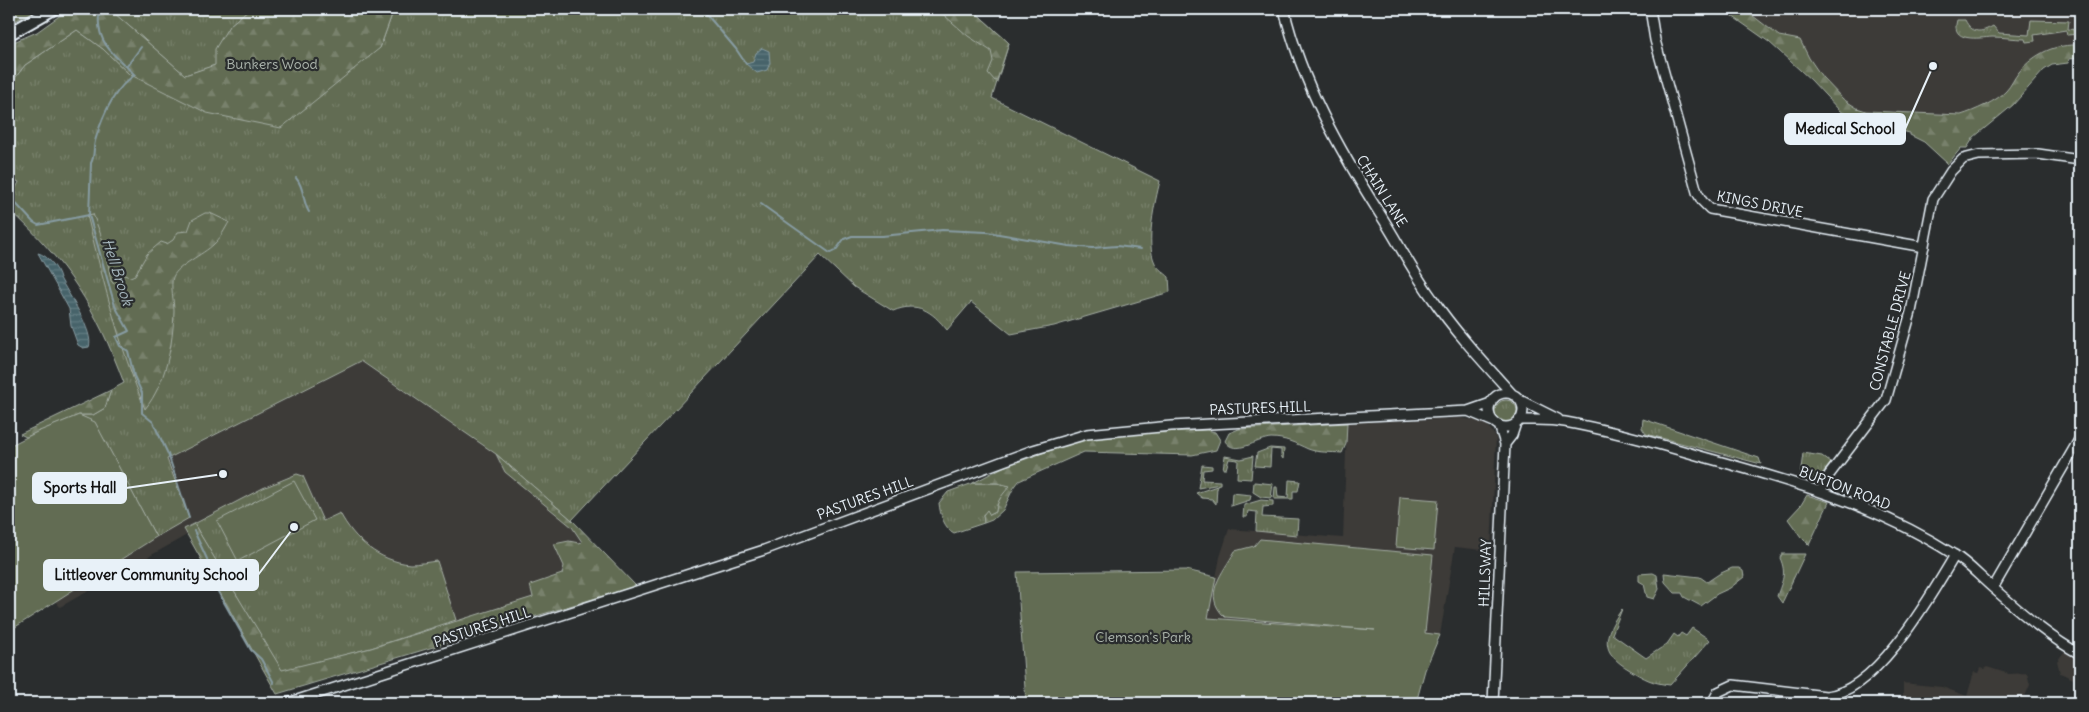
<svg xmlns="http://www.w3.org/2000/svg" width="2089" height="712" viewBox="0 0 2089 712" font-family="Delius,sans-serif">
	<defs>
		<pattern id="grass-tufts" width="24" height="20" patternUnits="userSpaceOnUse" patternTransform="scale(1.25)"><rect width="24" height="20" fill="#626c52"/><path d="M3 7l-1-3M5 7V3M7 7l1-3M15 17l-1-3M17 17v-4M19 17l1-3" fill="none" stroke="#78816c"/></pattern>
		<pattern id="forest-firs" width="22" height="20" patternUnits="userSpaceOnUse" patternTransform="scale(1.25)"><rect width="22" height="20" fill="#626c52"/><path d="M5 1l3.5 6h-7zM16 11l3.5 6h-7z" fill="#78816c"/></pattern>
		<pattern id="water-rules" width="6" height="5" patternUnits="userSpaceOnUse" patternTransform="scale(1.25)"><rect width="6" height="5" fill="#47646b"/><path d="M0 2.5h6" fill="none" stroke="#627b81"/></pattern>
	</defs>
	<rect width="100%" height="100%" fill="#2a2d2e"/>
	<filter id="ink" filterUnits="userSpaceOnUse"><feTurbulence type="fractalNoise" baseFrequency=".02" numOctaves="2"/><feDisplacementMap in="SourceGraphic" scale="10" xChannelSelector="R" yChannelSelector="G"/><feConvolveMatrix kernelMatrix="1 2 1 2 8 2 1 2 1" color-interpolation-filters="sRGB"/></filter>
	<g filter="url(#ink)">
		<path fill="#3c3a37" d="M1722,9H2080V58L2050,62L1969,135L1948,164L1924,142L1910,135V133L1865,123L1840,111L1811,80L1769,42Z
			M361,361L496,454L572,520L636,586L277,694L187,535L60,607L55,601L9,631V446L33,433L105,408L111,390L167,459Z
			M1460,418L1474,420L1488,426L1496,437L1491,551L1455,547L1440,635L1208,618L1220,557L1229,529L1343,538L1347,423Z
			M2064,652L2080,658V682L2060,673L2057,661Z
			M1987,667L2009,674L2027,673L2030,685L2022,703H1903V683L1942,687L1967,696L1974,672L1978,673L1980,668L1984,669Z"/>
		<path fill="url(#grass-tufts)" stroke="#a5aea5" d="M119,9H249L229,26L216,65L185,75L114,13Z
			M394,9H972L1009,43L992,98L1160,181C1155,202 1145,243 1155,263C1157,268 1165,273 1169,277L1170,292L1054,326L1011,334L971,302L947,330C932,311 918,301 893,311L854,287L820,255L572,520L496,454L361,361L167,459L189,518L156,537L95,423L79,415H93L105,408L111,390L124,383C96,308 68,263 9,209V188H16L19,182L11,178L14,166L9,169V86L25,65L77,30L103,49L129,74L166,91L380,48Z
			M1957,20H1965C1972,34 1981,33 1993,26L1999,33L2029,35L2031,20L2069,21L2068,29L2080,30V34L2067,35L2066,30L2034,35L2035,41L2026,42L2025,39C2014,39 2003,37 1992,37C1979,38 1950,43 1957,20Z
			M1495 411a11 11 0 1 1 22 0a11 11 0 1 1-22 0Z
			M1643,419L1759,458L1761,464L1646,434L1642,428Z
			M1270,448L1284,449L1283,459L1281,456V450L1271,449L1270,467L1255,466L1257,453Z
			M1803,453L1822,456L1831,463L1816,481L1800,477Z
			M1225,456L1241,459L1253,456L1251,479L1237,478L1238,460L1229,459L1226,469H1223Z
			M1202,465L1212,466V469L1203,470L1202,480L1220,481V484L1198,488Z
			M297,474L303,476L323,521L340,513C354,540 379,561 410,564C419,564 428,562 437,561L456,620L371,648L282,671L194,524L263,488Z
			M1289,480L1300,481L1298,491H1293V499H1274L1275,487H1277L1278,497L1288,498Z
			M1254,482L1273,484L1271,498L1261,497L1253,492Z
			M973,483H997L1011,486C1003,494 997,500 996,512L990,515L983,514L984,523L954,533C944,528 940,514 939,503L948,492Z
			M1217,486L1216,504L1212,499L1202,498L1196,493Z
			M1232,493L1251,495L1250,500L1231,506Z
			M1261,500L1273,501V506L1263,507L1262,517L1298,519L1297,535L1256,531L1257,512L1248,511L1247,517H1243L1244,505Z
			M1622,609L1612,634L1646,658L1667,644L1674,634L1678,637L1681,633L1686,636L1692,628L1710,640L1670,685C1652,683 1645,679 1630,670C1599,652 1603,636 1622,609Z"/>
		<path fill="url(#forest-firs)" stroke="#a5aea5" d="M9,9H39L9,24Z
			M69,9H119L114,13L185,75L215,65V49L229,26L249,9H357L360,12L363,9H394L380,48L281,128L207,113L129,74L103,49L77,30L25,65L9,86V44L37,32Z
			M937,9H972L1009,43L997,80L995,81L988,73L993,61L991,51L968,36Z
			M1722,9H1744L1779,36L1800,40L1809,58L1822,77L1843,99L1857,108L1866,111L1961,115C1974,111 1997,101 2006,91C2011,86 2014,78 2019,72C2035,53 2055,44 2080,45V58L2069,59L2068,63L2052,65L2044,70L2013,105L1974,137L1967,148H1961L1948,164L1924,142L1910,135V133L1865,123L1840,111L1811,80L1769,42Z
			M205,213H210L229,222C225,229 220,239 214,244C203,255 178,265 173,277C170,286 174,301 174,311C173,344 166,383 145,409C119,346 103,280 87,215L93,214L105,246L111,281L114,284L124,275L130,277L135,275L147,254L161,242L167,244L173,240L178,232L188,231L192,220Z
			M111,390L105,408L93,415H79L26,437L20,434Z
			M1347,423L1346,444L1342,453C1331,452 1318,453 1308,449C1295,443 1285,438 1271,438C1256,439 1235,457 1225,441L1229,433L1239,429Z
			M1207,430L1215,432L1220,440L1216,450L1192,455L1084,452L1019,481L1013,489L1003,510L992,520L984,523L983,515L987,510L990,515L996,512C997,500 1003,494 1010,486L997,483H973L1003,467L1074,442L1094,437L1136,433Z
			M496,454L572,520L636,586L277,694L184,529L194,524L282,670L371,648L533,597L530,585L562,574L564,566L554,544L569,541L579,543L582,542L572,527L505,472Z
			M1807,495L1829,502L1809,545L1801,537L1788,519L1801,505Z
			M1782,554H1805L1782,603L1777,596C1782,581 1787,574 1780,558Z
			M1732,568H1739L1743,571L1744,577L1730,588L1717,594L1701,606L1684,597L1682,593H1675L1665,582L1664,573L1700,577L1707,582L1719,574Z
			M1653,573L1657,575L1659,589L1654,599L1647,597L1644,584L1639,581V574Z"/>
		<path fill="#626c52" stroke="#a5aea5" d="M79,415L95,422L156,537L9,631V446L37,432Z
			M294,481L315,520L238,561L217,521Z
			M1400,497L1438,500L1434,550L1396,547Z
			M1260,539L1433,555L1425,633L1440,635L1425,670L1416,703H1026L1017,572L1186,570L1216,577L1208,618L1375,630L1225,617C1201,595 1223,573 1235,551L1254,546Z"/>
		<path fill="url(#water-rules)" stroke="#879ca3" d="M762,48L769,51L770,63L767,70L757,73L746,64L753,62L756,53Z
			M38,253C47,255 58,268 60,278C67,292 95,333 89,347L83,348L78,345L71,326L69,309Z"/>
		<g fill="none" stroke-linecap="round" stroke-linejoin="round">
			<path stroke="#879ca3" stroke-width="2" d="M702,9L736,49L746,64
				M127,66L141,47
				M9,87V91
				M296,178C305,188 302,201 309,212
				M9,196L33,222L38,225L89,215L91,163C95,156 93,149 95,141C102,117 114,88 135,75C118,58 96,44 99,16L109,9
				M761,204L830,253L836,250L844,239L852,236H882L942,230L987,232L1069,246L1092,248L1117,246L1141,249
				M89,215L115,306L129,331L116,337L120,346L128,351L134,376L142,393V413L153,422L168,454L189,518
				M194,531L207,559L212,581L251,650L261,659L274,683"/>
			<g stroke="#e8f1f8" stroke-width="12">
				<path id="secondary" d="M1284,9C1302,84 1339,149 1380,214C1398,242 1413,272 1432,298C1456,333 1485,364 1513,395
					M1650,9L1655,40L1697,192L1702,201L1710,209L1924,247
					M1489 410a17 17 0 1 1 34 0a17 17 0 1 1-34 0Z
					M1520,400L1558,419
					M1468,411L1494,422
					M1519,420C1534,420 1550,419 1565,422C1610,430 1656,443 1700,456C1788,480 1875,504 1953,554C1968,563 1980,577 1993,588C2021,612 2048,637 2080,654
					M1505,444L1512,435L1516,423
					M1821,490L1829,475L1886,400L1911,312L1933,199L1951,171L1963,159L1979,155L2038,154L2080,160
					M1993,588L2080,438
					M288,703L764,550L1033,450L1087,434L1171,426L1468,411L1491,403
					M1493,703L1505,444L1499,425
					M1712,703L1718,692L1733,685L1826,696C1877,692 1931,595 1955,555"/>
			</g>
			<g stroke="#e8f1f8" stroke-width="15">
				<path id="highway" d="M9,34L53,9"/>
			</g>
			<use href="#secondary" stroke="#2a2d2e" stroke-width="9"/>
			<use href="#highway" stroke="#2a2d2e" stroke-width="11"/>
		</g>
	</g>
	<g text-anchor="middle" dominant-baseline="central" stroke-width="4.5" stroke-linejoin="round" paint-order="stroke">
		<g font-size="14" fill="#acb5ad" stroke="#2a2d2e">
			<text x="272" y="64">Bunkers Wood</text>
			<text x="1143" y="637">Clemson's Park</text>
		</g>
		<g font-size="14" fill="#e8f1f8" stroke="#2a2d2e">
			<text transform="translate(1382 191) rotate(58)">CHAIN LANE</text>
			<text transform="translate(1760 204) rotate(11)">KINGS DRIVE</text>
			<text transform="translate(1890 331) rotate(-75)">CONSTABLE DRIVE</text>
			<text transform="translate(1260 408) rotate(-2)">PASTURES HILL</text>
			<text transform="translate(1845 488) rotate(21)">BURTON ROAD</text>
			<text transform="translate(865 498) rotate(-20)">PASTURES HILL</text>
			<text transform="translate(1485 573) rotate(-88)">HILLSWAY</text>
			<text transform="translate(482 627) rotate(-18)">PASTURES HILL</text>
		</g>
		<g font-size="15" font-style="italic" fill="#a8b9c0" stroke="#2a2d2e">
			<text transform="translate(118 272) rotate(72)">Hell Brook</text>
		</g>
	</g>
	<path fill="none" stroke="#e8f1f8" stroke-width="2" d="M1933 66L1905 129M223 474L126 488M294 527L258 575"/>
	<g fill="#e8f1f8" stroke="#2a2d2e" stroke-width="2">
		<circle cx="1933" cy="66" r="5"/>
		<circle cx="223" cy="474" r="5"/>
		<circle cx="294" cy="527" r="5"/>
	</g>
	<g fill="#e8f1f8" stroke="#e8f1f8" stroke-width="2">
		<rect x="1785" y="114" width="120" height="30" rx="5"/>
		<rect x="33" y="473" width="93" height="30" rx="5"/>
		<rect x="44" y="560" width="214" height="30" rx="5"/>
	</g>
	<g font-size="15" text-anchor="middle" font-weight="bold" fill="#111">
		<text x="1845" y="134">Medical School</text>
		<text x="80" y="493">Sports Hall</text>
		<text x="151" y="580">Littleover Community School</text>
	</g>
	<rect width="2089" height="712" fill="none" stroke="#2a2d2e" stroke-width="30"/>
	<rect x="15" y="15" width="2059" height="682" fill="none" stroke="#e8f1f8" stroke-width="2" filter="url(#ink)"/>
</svg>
